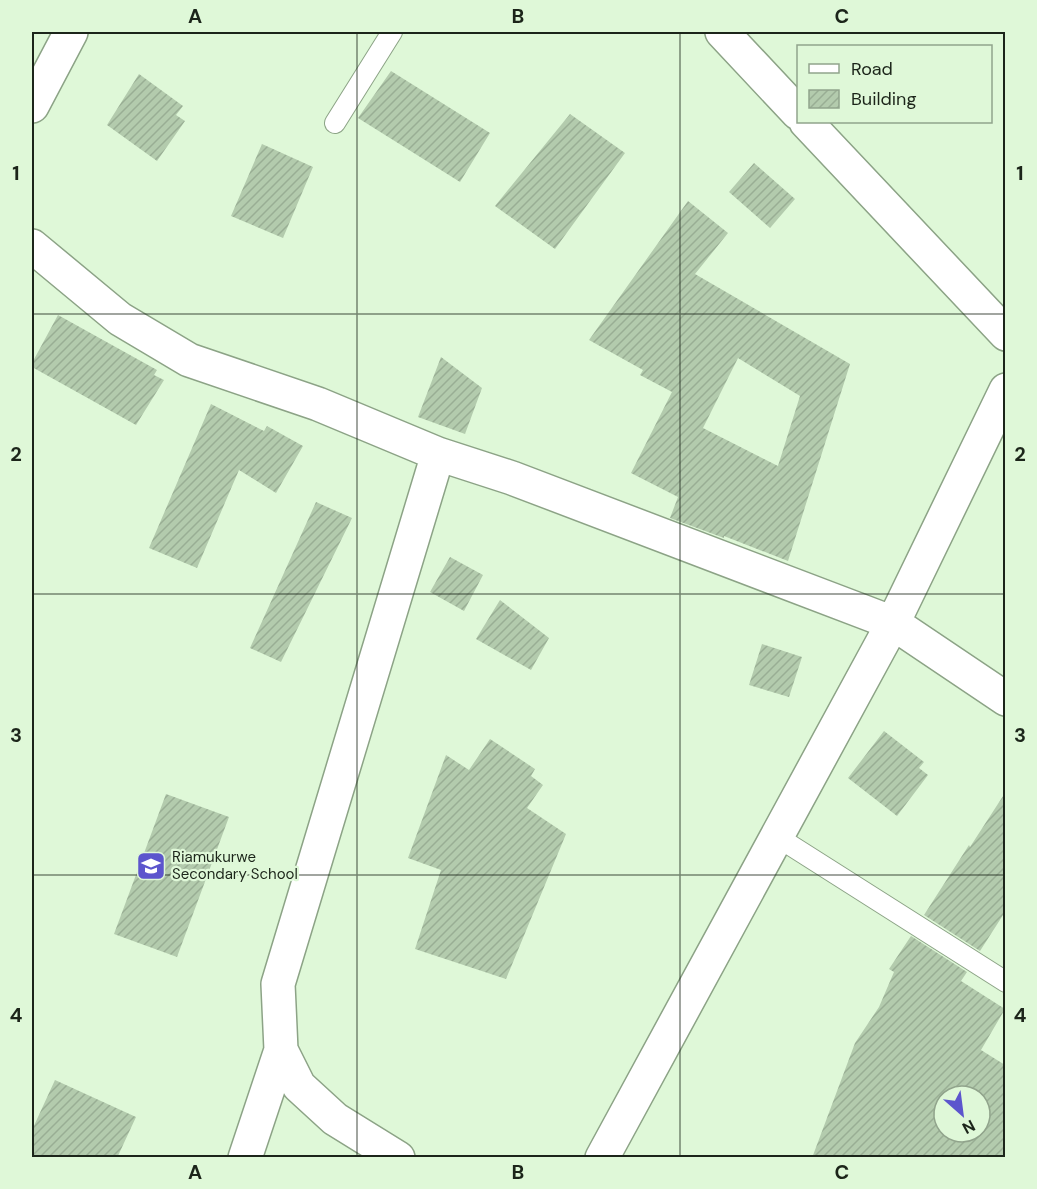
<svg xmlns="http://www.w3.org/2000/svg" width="1037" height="1189" viewBox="0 0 1037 1189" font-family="'DM Sans',sans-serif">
	<defs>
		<pattern id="building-hatch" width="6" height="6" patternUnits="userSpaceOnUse" patternTransform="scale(1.5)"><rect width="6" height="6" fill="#b3cbad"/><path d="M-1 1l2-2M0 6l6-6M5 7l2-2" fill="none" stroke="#99ae94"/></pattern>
	</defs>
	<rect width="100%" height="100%" fill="#dff8d8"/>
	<path fill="url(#building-hatch)" fill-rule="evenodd" d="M391,71L490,133L460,182L358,118Z
		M139,74L183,106L176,115L185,121L157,161L107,125Z
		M570,114L625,153L555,249L495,206Z
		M262,144L313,167L283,238L231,216Z
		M754,163L795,199L770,228L729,192Z
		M688,201L728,233L695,274L850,364L788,561L724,536V538L670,518L678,497L631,473L672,392L640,375L643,370L589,340ZM738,358L800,396L778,466L703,428Z
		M58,315L157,370L154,375L164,380L136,425L32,367V363Z
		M441,357L482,388L465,434L418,417Z
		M211,404L264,431L267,426L303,446L276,493L239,470L197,568L149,548Z
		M316,502L352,518L281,662L250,648Z
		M450,557L483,575L464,611L430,592Z
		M500,600L549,638L531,670L476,639Z
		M762,644L802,657L789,697L749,685Z
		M884,731L924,762L919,768L928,775L897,816L848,778Z
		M490,739L535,769L531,776L543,785L527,808L566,834L506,979L415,949L441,870L408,858L446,755L469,770Z
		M1005,793V912L980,951L924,915L969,845L970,847Z
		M166,794L229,817L177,957L114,934Z
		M911,936L967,972L961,981L1005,1009L981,1050L1005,1065V1158H812L855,1043L879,1007L894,972L889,969ZM944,1096H980V1132H944Z
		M55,1080L136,1117L117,1158H32V1130Z"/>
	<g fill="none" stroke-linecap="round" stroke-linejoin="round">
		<g stroke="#8ca386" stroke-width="22">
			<path id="lane" d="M335,123L392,32
				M776,836L1006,982"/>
		</g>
		<g stroke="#8ca386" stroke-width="36">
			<path id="street" d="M722,32L798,113
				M32,106L71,32
				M806,122L1006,334
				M32,246L120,319L189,360L318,404L438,454L512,478L893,623L1006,699
				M245,1158L281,1050
				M398,1158L335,1119L299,1086L281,1050L278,984L438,454
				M602,1158L893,623L1006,390"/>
		</g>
		<use href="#lane" stroke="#fff" stroke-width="20"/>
		<use href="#street" stroke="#fff" stroke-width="33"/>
	</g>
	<path fill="none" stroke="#1c251a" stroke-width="1.5" stroke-opacity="0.55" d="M357,32V1158M680,32V1158M32,314H1006M32,594H1006M32,875H1006"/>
	<defs>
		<g id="school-square" transform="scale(1.5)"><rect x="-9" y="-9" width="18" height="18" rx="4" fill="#5c55cd" stroke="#dff8d8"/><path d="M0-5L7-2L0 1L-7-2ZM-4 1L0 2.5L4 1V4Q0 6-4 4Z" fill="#fff"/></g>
	</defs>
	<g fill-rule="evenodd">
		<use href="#school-square" x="151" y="866"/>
	</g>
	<g text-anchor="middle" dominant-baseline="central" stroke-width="4.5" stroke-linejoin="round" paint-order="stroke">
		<g font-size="15" fill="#1c251a" stroke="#dff8d8" text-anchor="start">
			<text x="172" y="857">Riamukurwe<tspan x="172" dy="17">Secondary School</tspan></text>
		</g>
	</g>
	<rect width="1037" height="1189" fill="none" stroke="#dff8d8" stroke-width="66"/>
	<rect x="797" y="45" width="195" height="78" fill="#dff8d8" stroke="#91a48c" stroke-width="1.5"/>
	<rect x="809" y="64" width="30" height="9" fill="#ffffff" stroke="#91a48c" stroke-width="1.5"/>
	<text x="851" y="75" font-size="18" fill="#1c251a">Road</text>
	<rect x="809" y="90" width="30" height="18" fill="url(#building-hatch)" stroke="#91a48c" stroke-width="1.5"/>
	<text x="851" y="105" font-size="18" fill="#1c251a">Building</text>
	<g transform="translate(962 1114) rotate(152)"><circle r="28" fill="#dff8d8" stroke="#91a48c" stroke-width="1.5"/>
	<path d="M0-4.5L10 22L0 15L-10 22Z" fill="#5c55cd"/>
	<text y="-9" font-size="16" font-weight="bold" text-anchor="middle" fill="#1c251a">N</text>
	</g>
	<rect x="33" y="33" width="971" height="1123" fill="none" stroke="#1c251a" stroke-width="2"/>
	<g font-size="20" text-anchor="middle" font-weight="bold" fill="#1c251a">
		<text x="195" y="23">A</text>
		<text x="518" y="23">B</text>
		<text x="842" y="23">C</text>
		<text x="16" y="180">1</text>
		<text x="1020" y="180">1</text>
		<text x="16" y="461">2</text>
		<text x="1020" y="461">2</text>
		<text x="16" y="742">3</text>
		<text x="1020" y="742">3</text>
		<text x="16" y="1022">4</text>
		<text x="1020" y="1022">4</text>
		<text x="195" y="1179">A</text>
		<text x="518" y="1179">B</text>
		<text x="842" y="1179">C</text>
	</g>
</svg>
